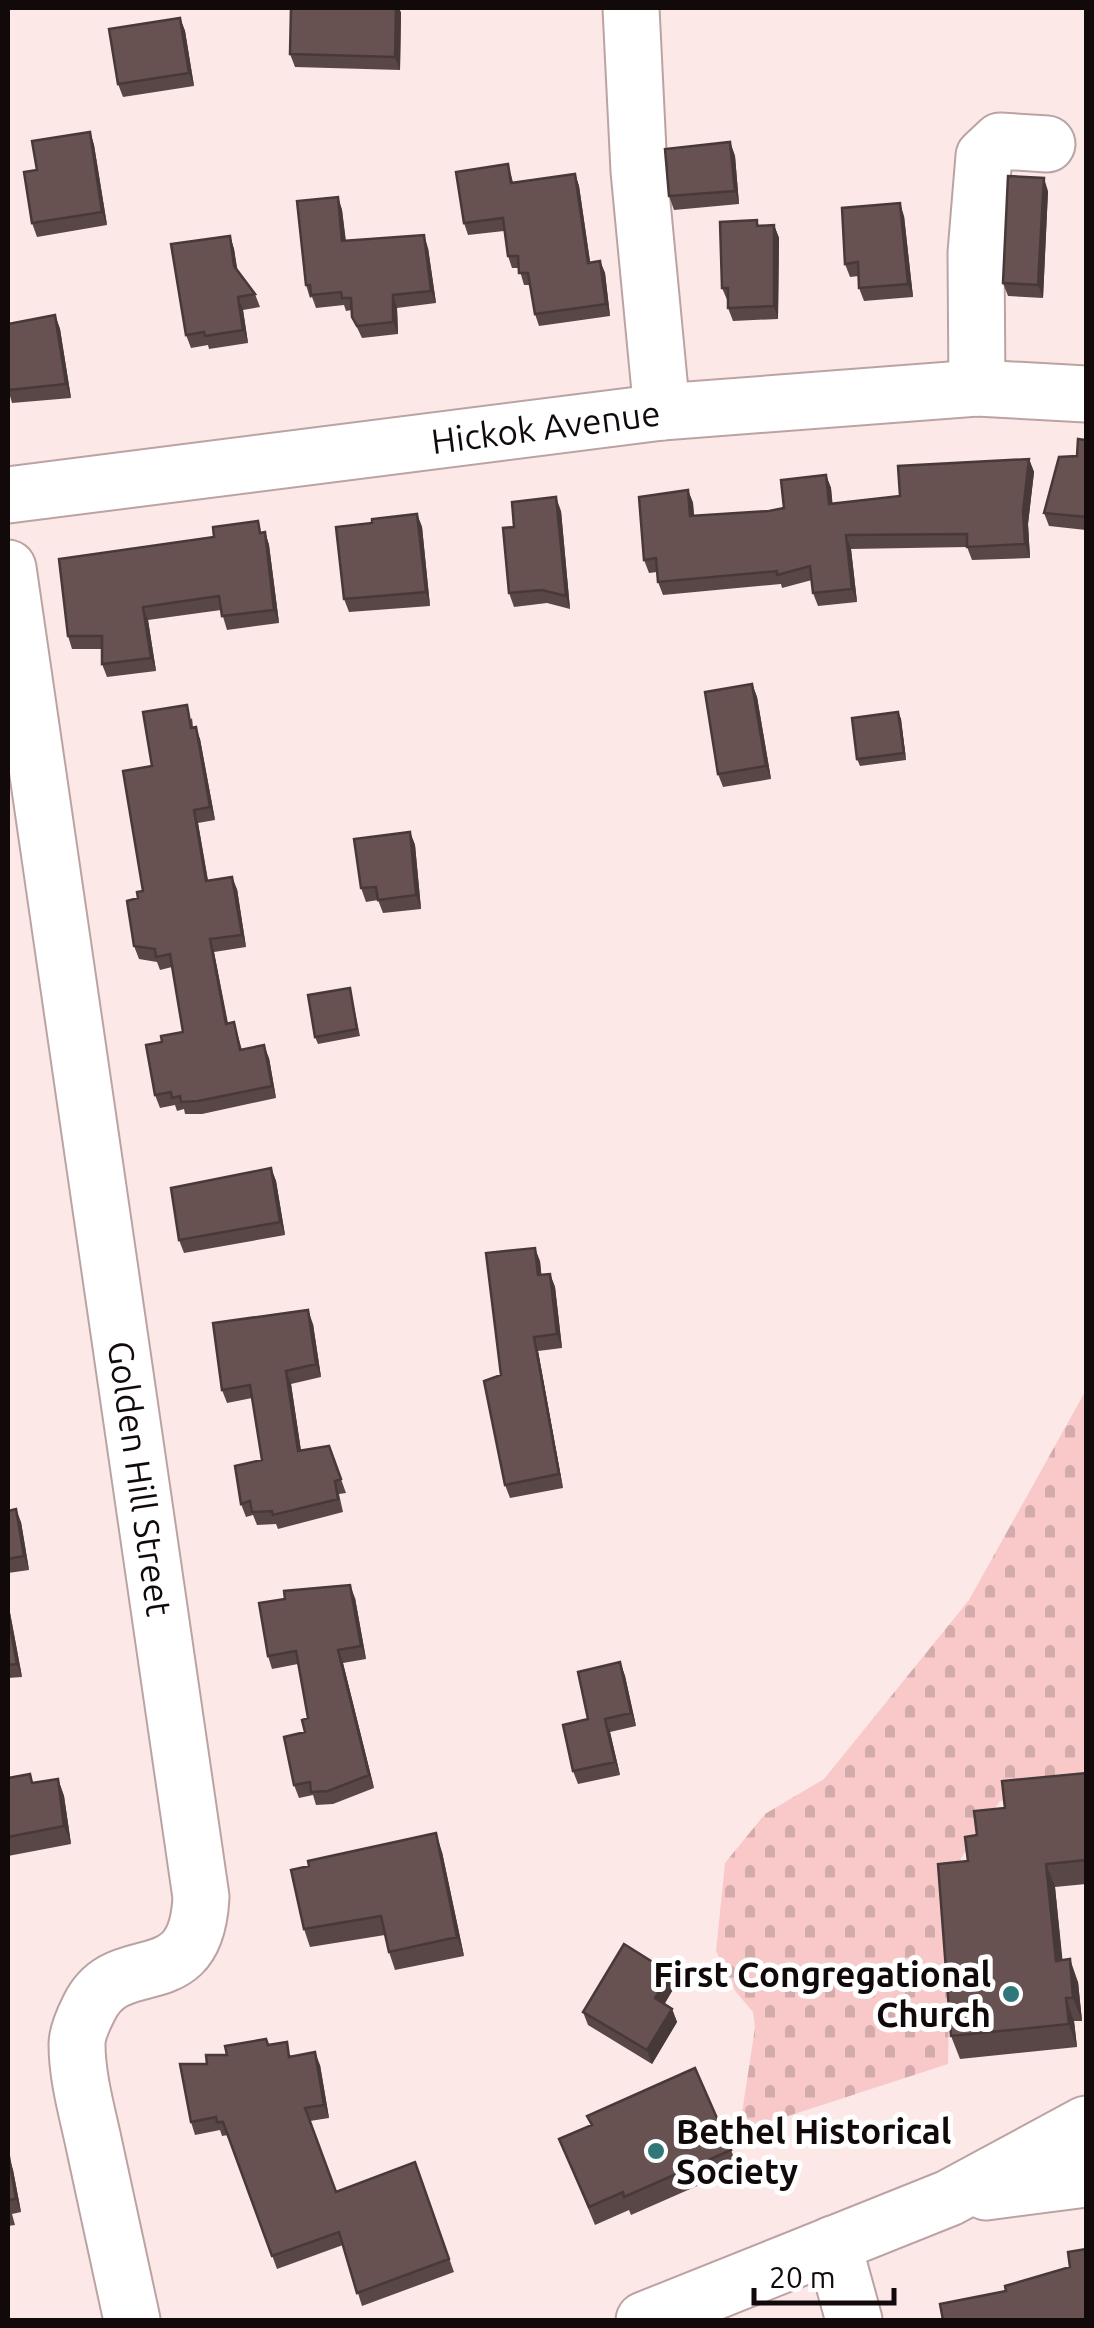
<svg xmlns="http://www.w3.org/2000/svg" width="1094" height="2328" viewBox="0 0 1094 2328" font-family="Ubuntu,sans-serif">
	<defs>
		<pattern id="cemetery-stones" width="16" height="16" patternUnits="userSpaceOnUse" patternTransform="scale(2.5)"><rect width="16" height="16" fill="#f9c9c9"/><path d="M2 7V4a2 2 0 0 1 4 0v3zM10 15v-3a2 2 0 0 1 4 0v3z" fill="#d4abab"/></pattern>
	</defs>
	<rect width="100%" height="100%" fill="#fde8e8"/>
	<path fill="url(#cemetery-stones)" d="M1086,1390V1791L1000,1801L961,1858L951,1908L948,2064L739,2132L755,2028L753,2012L736,1992L716,1951L725,1863L765,1814L824,1779L969,1600Z"/>
	<g fill="none" stroke-linecap="round" stroke-linejoin="round">
		<g stroke="#bca3a3" stroke-width="59">
			<g id="minor">
				<path d="M631,8L639,171L662,412"/>
				<path d="M977,388L976,253L984,156L1000,141L1047,144"/>
				<path id="s1" d="M8,495L662,412L977,388L1086,394"/>
				<path id="s2" d="M8,568L201,1897C196,2001 119,1945 89,2008C84,2018 77,2033 77,2044C77,2079 88,2115 95,2149C107,2206 120,2263 132,2320"/>
				<path d="M986,2192L1086,2179"/>
				<path d="M833,2244L854,2320"/>
				<path d="M644,2320L949,2198L1086,2124"/>
			</g>
		</g>
		<use href="#minor" stroke="#fff" stroke-width="55"/>
	</g>
	<path fill="#594646" d="M291,8H399L401,13L400,70L295,67L290,54Z
		M180,18L185,31L194,86L123,97L118,84Z
		M90,132L94,145L107,225L37,237L32,223L37,170Z
		M730,142L735,156L739,204L674,210L669,196Z
		M508,164L513,182L575,174L579,186L590,262L600,261L605,273L610,316L539,326L535,314L530,285H524L519,268H512L508,256L504,231L468,235L464,223Z
		M1048,191L1043,298L1008,296L1003,283Z
		M338,197L342,210L346,241L428,248L436,303L397,308L398,334L362,338L352,317V310L346,311L344,305L316,308L312,297L310,298L306,285Z
		M904,216L913,297L864,301L859,288V276L850,277L845,264Z
		M757,220L759,226L774,225L779,238L778,319L733,321L728,308V302L722,288Z
		M230,236L234,249L237,271L255,294L260,307L243,310L248,343L209,349L208,345L191,348L186,335Z
		M55,315L60,329L71,398L12,403L8,389Z
		M1086,440V530L1049,526L1044,513Z
		M1029,459L1034,472L1028,524L1030,558L972,560L967,547L851,549L857,602L818,606L813,593L812,580L782,588L781,584L663,595L658,582L657,572L649,573L644,560L688,490L693,503L694,516L769,511L784,508L826,475L831,488L832,503L900,496Z
		M561,511L570,609L547,603L514,607L509,593L514,527Z
		M417,514L422,527L430,606L349,612L344,599L372,523Z
		M265,532L269,545L279,623L227,630L221,610L148,620L156,671L107,677L102,664V649H72L68,636L214,537Z
		M752,684L757,697L771,779L723,787L718,774Z
		M898,712L901,719L906,760L860,766L857,759Z
		M192,718L193,727L200,739L215,820L198,823L208,880L237,889L246,947L214,952L228,1023L234,1022L242,1050L269,1058L276,1098L202,1114H185L184,1109L177,1111L175,1105L160,1108L155,1095L162,1042L183,1032L172,967L160,970L157,962L139,959L134,946L138,898L143,891L152,766Z
		M410,832L415,845L421,909L383,913L378,900L366,902L361,888Z
		M350,988L360,1036L318,1044L315,1037Z
		M271,1168L276,1181L285,1235L184,1253L179,1240Z
		M540,1261L541,1275L550,1274L555,1287L562,1348L538,1351L563,1488L510,1498L505,1485L501,1375Z
		M313,1324L321,1377L291,1384L301,1451L329,1446L346,1493L339,1494L343,1512L278,1529L276,1524L257,1525L253,1515L246,1517L241,1504L262,1460L252,1398L227,1403L222,1390Z
		M8,1511L21,1522L29,1570L8,1573Z
		M355,1598L366,1659L343,1663L374,1788L333,1804L316,1805L313,1795L299,1798L294,1785L308,1718L298,1664L272,1669L268,1656Z
		M8,1602L22,1677L8,1678Z
		M620,1662L625,1676L636,1726L610,1732L620,1775L578,1784L573,1771L588,1719Z
		M1086,1773V1884L1055,1887L1062,1960L1078,1982L1082,2021H1074L1077,2047L960,2059L951,2036L968,1861L977,1835Z
		M8,1778L34,1783L58,1779L64,1796L71,1844L8,1856Z
		M442,1852L464,1956L395,1970L389,1952L385,1935L310,1947L304,1929Z
		M675,1986L664,2004L672,2009L677,2022L652,2064L588,2025L583,2012Z
		M268,2045L292,2056L320,2065L329,2118L310,2121L336,2192L415,2162L454,2272L362,2306L343,2245L277,2269L228,2135L222,2136L220,2130L195,2135L191,2122L207,2064L227,2055Z
		M587,2116L731,2150L738,2168L631,2215L629,2210L595,2225L559,2139L591,2125Z
		M9,2157L13,2170L21,2212L12,2214L15,2225L8,2226Z"/>
	<path fill="#483939" d="M396,8H399L401,13L400,70L395,57Z
		M180,18L185,31L194,86L189,73Z
		M90,132L94,145L107,225L102,212Z
		M730,142L735,156L739,204L735,191Z
		M575,174L579,186L592,275L588,263Z
		M1044,178L1048,191L1043,298L1038,285Z
		M338,197L342,210L347,254L342,241Z
		M900,203L904,216L913,297L908,284Z
		M774,225L779,238L778,319L774,306Z
		M424,235L428,248L436,303L431,291Z
		M230,236L234,249L239,279L234,266Z
		M600,261L605,273L610,316L606,304Z
		M393,295L397,308L398,334L393,322Z
		M238,297L243,310L248,343L243,330Z
		M55,315L60,329L71,398L66,384Z
		M1029,459L1034,472L1028,524L1030,558L1025,544L1023,511Z
		M826,475L831,488L834,517L829,504Z
		M688,490L693,503L695,529L690,516Z
		M556,497L561,511L570,609L566,596Z
		M417,514L422,527L430,606L426,592Z
		M265,532L269,545L279,623L274,610Z
		M846,535L851,549L857,602L852,589Z
		M143,607L148,620L156,671L151,658Z
		M752,684L757,697L771,779L766,766Z
		M898,712L901,719L906,760L904,753Z
		M196,727L200,739L215,820L210,807Z
		M194,810L198,823L210,894L206,881Z
		M410,832L415,845L421,909L416,895Z
		M232,877L237,889L246,947L242,935Z
		M210,939L214,952L230,1036L226,1024Z
		M264,1045L269,1058L276,1098L272,1086Z
		M271,1168L276,1181L285,1235L280,1222Z
		M535,1248L540,1261L543,1289L538,1275Z
		M550,1274L555,1287L562,1348L557,1334Z
		M308,1310L313,1324L321,1377L316,1364Z
		M534,1337L538,1351L563,1488L559,1474Z
		M286,1371L291,1384L303,1464L298,1451Z
		M16,1509L21,1522L29,1570L24,1556Z
		M350,1585L355,1598L366,1659L361,1646Z
		M8,1602L22,1677L17,1664L8,1614Z
		M338,1650L343,1663L374,1788L369,1775Z
		M620,1662L625,1676L636,1726L631,1713Z
		M605,1719L610,1732L620,1775L615,1762Z
		M58,1779L64,1796L71,1844L64,1826Z
		M436,1833L442,1852L464,1956L457,1937Z
		M1046,1864L1055,1887L1065,1984L1056,1961Z
		M1070,1959L1078,1982L1082,2021L1073,1998Z
		M670,1973L675,1986L660,2012L655,1998Z
		M1066,1998L1074,2021L1077,2047L1069,2024Z
		M672,2009L677,2022L652,2064L647,2050Z
		M315,2052L320,2065L329,2118L324,2105Z
		M9,2157L13,2170L21,2212L16,2199Z"/>
	<path fill="#675151" stroke="#483939" stroke-width="2.5" d="M291,8H396L395,57L290,54Z
		M180,18L189,73L118,84L109,29Z
		M90,132L102,212L32,223L24,172L37,170L32,141Z
		M730,142L735,191L669,196L665,149Z
		M508,164L511,183L575,174L588,263L600,261L606,304L535,314L528,273H519L518,256H508L503,218L464,223L456,172Z
		M1008,176L1044,178L1038,285L1003,283Z
		M338,197L342,241L424,235L431,291L393,295V322L357,326L352,317L351,298H342L341,292L311,295L310,285H306L297,201Z
		M900,203L908,284L859,288L858,262L845,264L842,208Z
		M757,220V226L774,225V306L728,308V288H722L720,222Z
		M230,236L234,266L255,294L238,297L243,330L205,336L204,332L186,335L171,244Z
		M55,315L66,384L8,390V324Z
		M1078,439L1086,440V517L1044,513L1059,457L1077,456Z
		M1029,459L1023,511L1025,544L967,547V534L846,535L852,589L813,593L810,566L777,575V571L658,582L656,558L644,560L639,497L688,490L690,516L769,511L784,508L781,480L826,475L829,504L900,496L898,466Z
		M556,497L566,596L542,590L509,593L503,528L514,527L512,502Z
		M417,514L426,592L344,599L336,527L372,523V519Z
		M258,521L260,533L265,532L274,610L222,616L219,596L143,607L151,658L102,664V636H68L59,559L214,537L213,527Z
		M752,684L766,766L718,774L705,692Z
		M187,705L191,728L196,727L210,807L194,810L206,881L232,877L242,935L210,939L226,1024L234,1022L240,1050L264,1045L272,1086L198,1101L181,1102L180,1096L172,1098L171,1092L155,1095L146,1045L162,1042L161,1036L183,1032L170,954L156,957L155,949L134,946L127,901L138,898L137,892L143,891L123,771L152,766L143,712Z
		M898,712L904,753L857,759L852,718Z
		M410,832L416,895L378,900L376,887L361,888L354,839Z
		M350,988L357,1029L315,1037L308,995Z
		M271,1168L280,1222L179,1240L171,1188Z
		M535,1248L538,1275L550,1274L557,1334L534,1337L559,1474L505,1485L484,1381L501,1375L486,1253Z
		M308,1310L316,1364L286,1371L298,1451L329,1446L341,1479L335,1481L338,1499L273,1515L272,1511L252,1512L250,1501L241,1504L235,1466L262,1460L250,1385L222,1390L213,1323Z
		M16,1509L24,1556L8,1559V1511Z
		M350,1585L361,1646L338,1650L369,1775L328,1791L311,1792L310,1782L294,1785L284,1737L305,1732L302,1720L308,1718L296,1651L268,1656L259,1603L285,1599L284,1591Z
		M8,1614L17,1664L8,1665Z
		M620,1662L631,1713L605,1719L615,1762L573,1771L563,1725L588,1719L578,1672Z
		M1086,1773V1860L1046,1864L1056,1961L1070,1959L1073,1998H1066L1069,2024L951,2036L938,1864L968,1861L965,1837L977,1835L974,1811L1005,1808L1002,1781Z
		M30,1774L32,1783L58,1779L64,1826L8,1837V1778Z
		M436,1833L457,1937L389,1952L381,1916L304,1929L291,1870L309,1866L308,1861Z
		M624,1944L670,1973L655,1998L672,2009L647,2050L583,2012Z
		M266,2039L268,2045L287,2042L289,2057L315,2052L324,2105L305,2108L336,2192L415,2162L449,2259L357,2293L339,2232L272,2256L223,2122H217L216,2117L191,2122L180,2064H207L206,2055H227L225,2046Z
		M695,2068L731,2150L624,2197L623,2192L589,2207L559,2139L592,2125L587,2116Z
		M9,2157L16,2199L8,2200V2157Z
		M1086,2249V2320H943L940,2304L1006,2291L1005,2286L1070,2267L1068,2252Z"/>
	<g fill="#2e787a" stroke="#fff" stroke-width="4">
		<circle cx="1011" cy="1994" r="10"/>
		<circle cx="656" cy="2151" r="10"/>
	</g>
	<g text-anchor="middle" dominant-baseline="central" stroke-width="10" stroke-linejoin="round" paint-order="stroke">
		<g font-size="35" fill="#120a0a" stroke="#fff">
			<text stroke="none"><textPath href="#s1" startOffset="542">Hickok Avenue</textPath></text>
			<text stroke="none"><textPath href="#s2" startOffset="920">Golden Hill Street</textPath></text>
		</g>
		<g font-size="35" font-weight="bold" fill="#120a0a" stroke="#fff" text-anchor="end">
			<text x="991" y="1974">First Congregational<tspan x="991" dy="40">Church</tspan></text>
			<text x="676" y="2131" text-anchor="start">Bethel Historical<tspan x="676" dy="40">Society</tspan></text>
		</g>
	</g>
	<rect width="1094" height="2328" fill="none" stroke="#120a0a" stroke-width="20"/>
	<path d="M754 2288v15h140v-15" fill="none" stroke="#120a0a" stroke-width="5"/>
	<text x="769" y="2288" font-size="30" fill="#120a0a" stroke="#ffffff" stroke-width="8" paint-order="stroke">20 m</text>
</svg>
